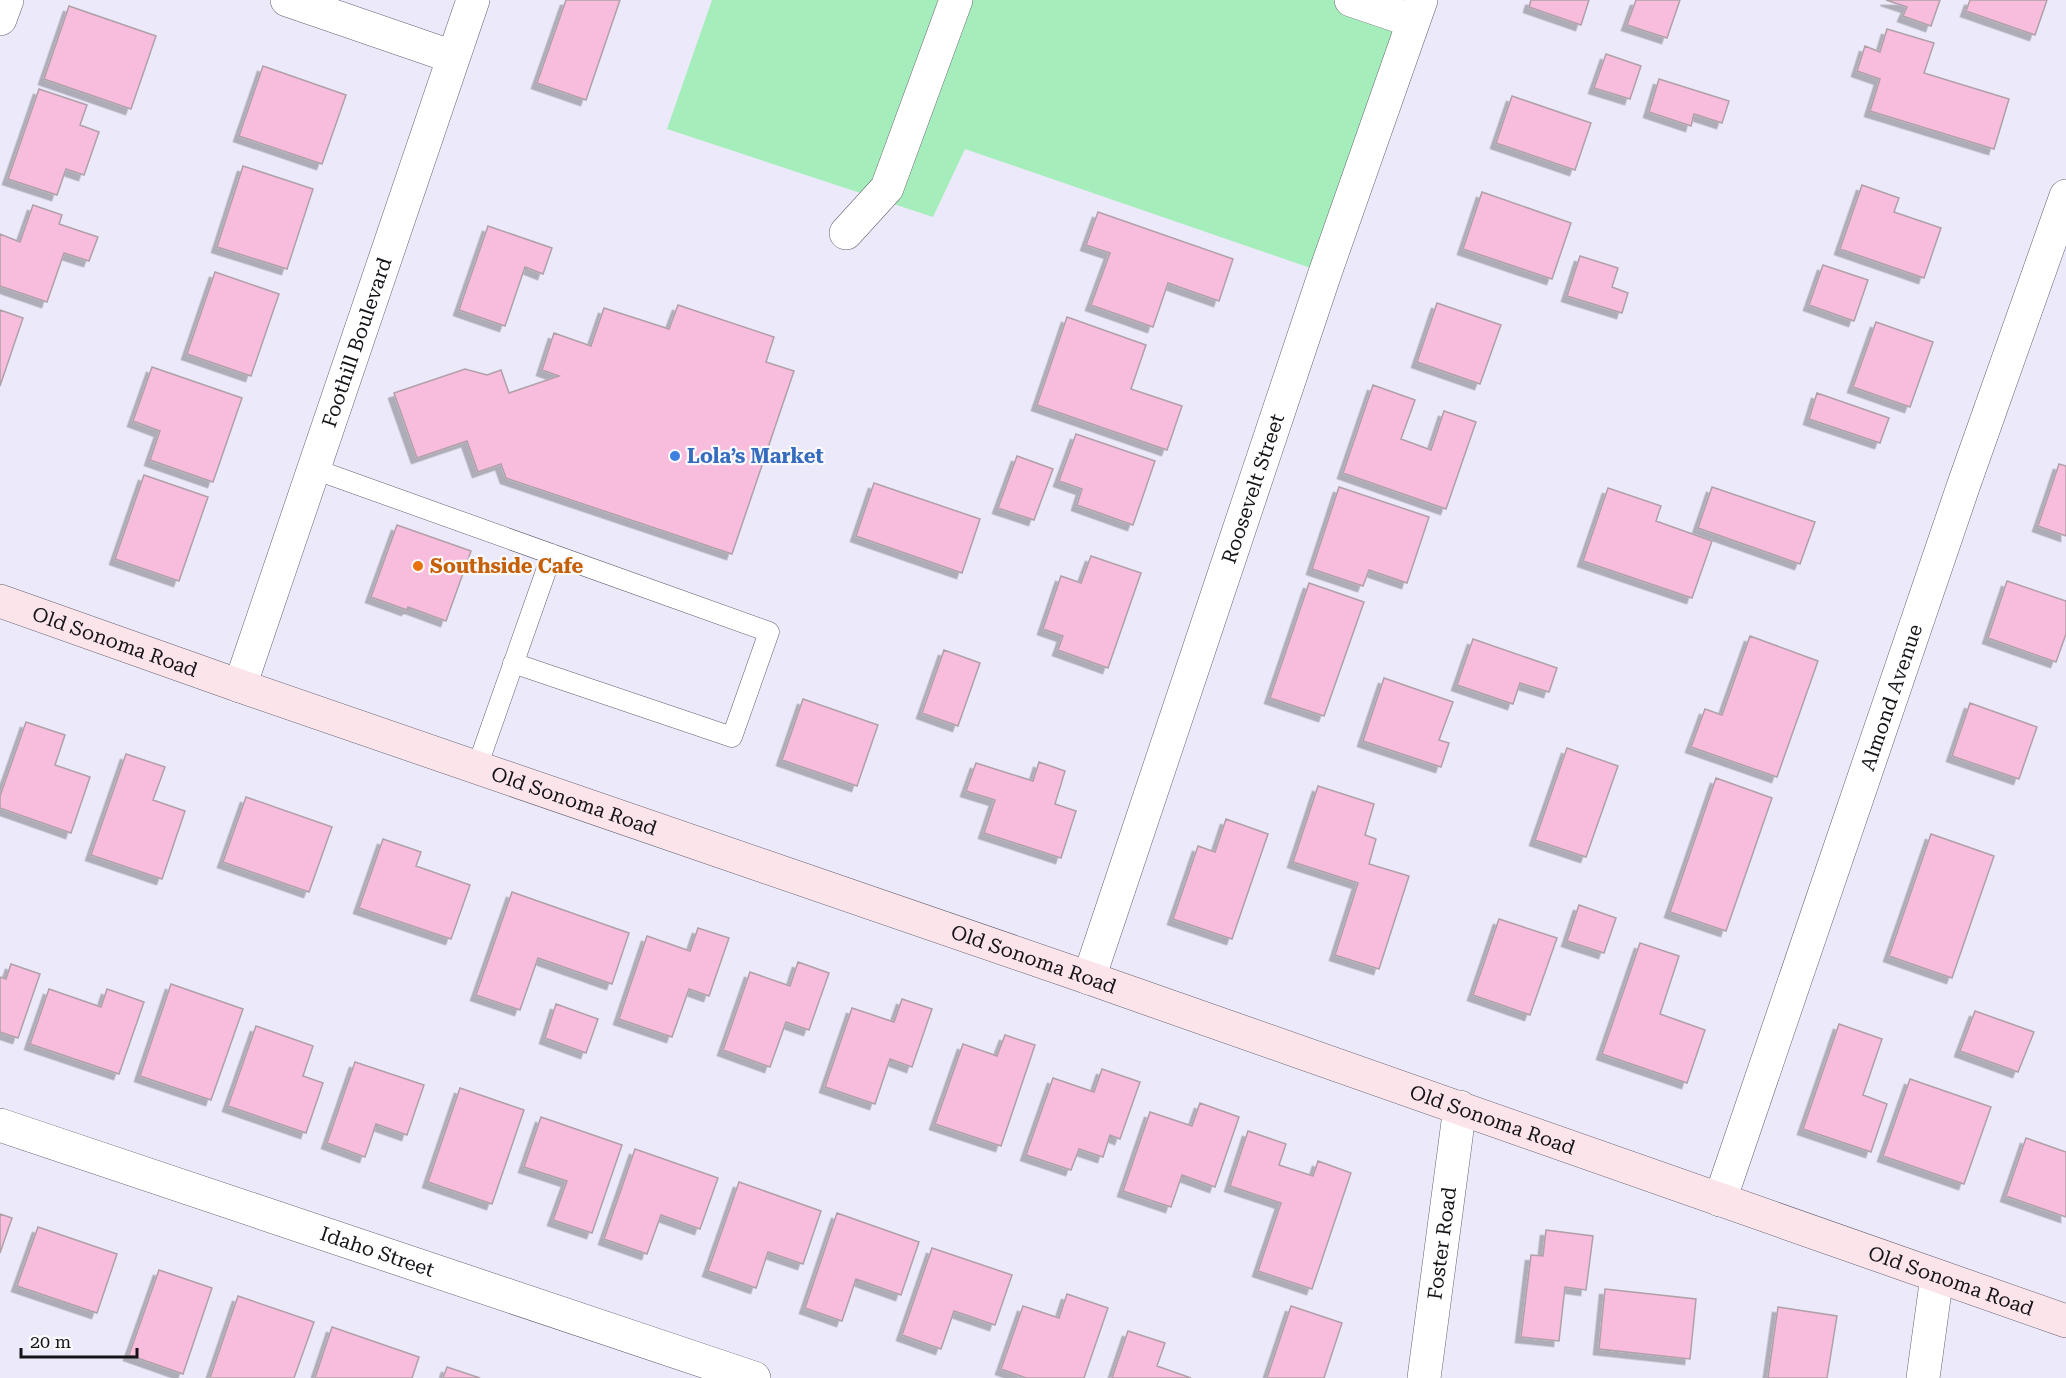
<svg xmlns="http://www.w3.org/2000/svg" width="2066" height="1378" viewBox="0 0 2066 1378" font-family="'Roboto Serif',serif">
	<defs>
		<filter id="shadow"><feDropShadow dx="-5.5" dy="5.5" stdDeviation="0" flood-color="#0004"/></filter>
	</defs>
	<rect width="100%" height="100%" fill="#eceafa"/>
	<path fill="#a6edbc" d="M712,0H1421L1325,273L965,149L933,217L667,129Z"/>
	<path fill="#f8bcdc" stroke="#b0a0a8" stroke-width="1.5" filter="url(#shadow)" d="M566,0H620L586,100L537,83Z
		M1531,0H1589L1581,25L1529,7Z
		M1636,0H1680L1667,38L1627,25Z
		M1886,0H1940L1931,26L1903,16L1907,7Z
		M1970,0H2047L2035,35L1966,11Z
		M69,6L156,36L131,109L44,79Z
		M1887,29L1934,43L1924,73L2009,99L1994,149L1870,111L1880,79L1857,71L1865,46L1880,52Z
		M1606,54L1641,66L1630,99L1594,88Z
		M263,66L346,95L322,164L239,136Z
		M1659,79L1729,101L1722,123L1694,114L1691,126L1649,112Z
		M39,89L87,105L80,125L99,132L84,175L66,169L57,195L8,179Z
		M1512,96L1591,123L1575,170L1496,143Z
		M243,166L313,189L287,269L217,247Z
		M1862,185L1899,198L1894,212L1941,228L1924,278L1840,249Z
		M1482,192L1571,223L1552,279L1463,249Z
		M33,205L62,215L59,224L98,237L89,261L64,253L47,302L0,286V234L20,242Z
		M1098,212L1233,259L1219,301L1168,283L1153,327L1091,305L1110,253L1086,245Z
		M488,226L552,248L543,274L525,267L505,326L459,310Z
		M1580,256L1618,268L1612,287L1628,293L1622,313L1567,296Z
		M1823,265L1868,280L1854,321L1809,305Z
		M215,272L279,294L251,376L187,354Z
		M1437,303L1501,325L1480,384L1417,362Z
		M678,305L774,337L766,362L794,371L732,554L506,478L501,464L478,472L467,441L417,458L394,393L465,369L487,375L501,370L509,393L559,376L542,370L554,333L591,346L604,308L669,329Z
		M0,310L23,318L0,386Z
		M1067,317L1146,345L1131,389L1182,406L1167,450L1037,405Z
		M1876,322L1933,342L1910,407L1853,387Z
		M152,367L242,398L213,482L150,460L160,431L133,421Z
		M1373,385L1415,400L1401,439L1431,450L1444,411L1476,422L1446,509L1343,473Z
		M1817,393L1889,418L1880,443L1809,419Z
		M1076,434L1155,461L1133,525L1077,505L1082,489L1059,481Z
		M1017,456L1053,469L1034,520L998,508Z
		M2059,464L2066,466V536L2038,526Z
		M144,475L208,497L179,581L115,559Z
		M874,483L980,519L962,573L856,536Z
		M1339,487L1429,517L1407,583L1369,570L1363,586L1312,569Z
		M1712,487L1815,522L1800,564L1698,528Z
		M1608,488L1661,506L1656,521L1712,541L1692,598L1583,561Z
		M397,525L471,551L446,621L408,607L407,610L371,597Z
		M1091,556L1141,573L1108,668L1058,650L1063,636L1043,629L1061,576L1081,583Z
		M2007,581L2066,601V634L2056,662L1988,638Z
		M1309,583L1364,602L1324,716L1270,698Z
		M1750,636L1818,661L1777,777L1691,747L1705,709L1722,715Z
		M1473,639L1557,668L1549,692L1520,683L1513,704L1457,685Z
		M944,650L980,663L958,726L922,713Z
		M1384,678L1453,702L1439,740L1449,743L1441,767L1363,741Z
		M803,699L878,725L857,786L782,760Z
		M1970,703L2037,727L2019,779L1952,756Z
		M26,722L65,735L55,765L90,777L71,833L0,808V796Z
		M1567,748L1618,766L1586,857L1535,840Z
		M126,754L165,767L153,800L185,811L162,879L91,855Z
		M1039,762L1065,771L1055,804L1076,811L1061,858L984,833L995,800L966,791L976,763L1033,781Z
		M1716,778L1772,798L1726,931L1670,912Z
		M1318,786L1374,804L1365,835L1376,839L1369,864L1409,876L1379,969L1335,955L1358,883L1293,862Z
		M246,797L332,827L309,892L223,862Z
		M1226,819L1268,834L1232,939L1173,919L1198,846L1215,852Z
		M1931,834L1994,856L1952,978L1889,956Z
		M383,839L421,852L416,866L470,885L451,939L359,908Z
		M512,892L629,933L612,984L538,958L520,1010L476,995Z
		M1579,905L1616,918L1604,953L1567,941Z
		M1499,919L1557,938L1530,1015L1473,995Z
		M698,928L729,938L709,996L689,989L672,1037L619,1019L647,936L690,951Z
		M1640,943L1679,956L1660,1014L1705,1030L1687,1083L1602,1054Z
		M798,962L829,973L809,1030L786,1022L770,1067L723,1050L750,972L790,986Z
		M11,964L40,974L18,1038L0,1032V977L6,979Z
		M171,984L243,1009L211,1100L140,1076Z
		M49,989L101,1007L107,989L144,1002L119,1074L30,1044Z
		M902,999L932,1009L912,1067L890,1059L875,1104L825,1087L852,1008L894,1022Z
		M556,1004L598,1019L586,1053L545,1038Z
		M1975,1011L2034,1032L2018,1072L1960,1051Z
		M1839,1024L1882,1039L1863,1095L1887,1104L1871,1152L1803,1129Z
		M256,1026L313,1046L303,1076L323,1083L306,1133L228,1106Z
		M1005,1035L1035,1045L1001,1146L935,1124L963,1044L997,1056Z
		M355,1062L424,1085L407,1135L376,1124L365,1157L327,1143Z
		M1102,1069L1140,1082L1120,1139L1110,1135L1103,1157L1079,1149L1071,1170L1026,1155L1053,1078L1094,1092Z
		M1910,1079L1991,1107L1964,1184L1883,1156Z
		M460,1088L524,1110L492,1204L428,1182Z
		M1200,1103L1239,1117L1215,1187L1182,1175L1171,1207L1123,1191L1150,1112L1192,1126Z
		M541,1117L622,1145L592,1233L553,1220L567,1181L524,1167Z
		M1248,1131L1286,1144L1279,1165L1313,1176L1318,1161L1351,1173L1312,1289L1258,1271L1281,1203L1230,1186Z
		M2026,1138L2066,1152V1217L2006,1196Z
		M635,1149L718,1178L700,1229L661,1215L647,1254L604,1239Z
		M739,1182L821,1211L803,1264L768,1252L756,1288L708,1271Z
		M837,1213L919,1242L901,1295L856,1279L842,1321L805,1308Z
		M0,1214L12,1218L0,1253Z
		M38,1227L117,1254L97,1313L17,1286Z
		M1546,1230L1593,1236L1586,1290L1565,1287L1559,1341L1521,1337L1531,1255L1543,1256Z
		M932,1248L1012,1275L995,1325L954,1311L941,1349L902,1335Z
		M159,1270L212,1288L183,1374L129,1355Z
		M1605,1289L1696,1299L1690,1359L1599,1349Z
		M1067,1294L1108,1308L1084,1378H1026L1001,1369L1023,1306L1059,1318Z
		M238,1296L314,1322L294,1378H210Z
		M1291,1306L1342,1323L1324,1378H1267Z
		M1778,1307L1837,1316L1827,1378H1768Z
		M332,1327L419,1357L412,1378H315Z
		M1128,1331L1165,1343L1157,1366L1191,1378H1112Z
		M447,1367L480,1378H443Z"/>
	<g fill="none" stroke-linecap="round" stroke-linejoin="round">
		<g stroke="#63626f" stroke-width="21">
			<path id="service" d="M314,469L769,632L732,737L513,663
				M477,767L552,554"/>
		</g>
		<g stroke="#63626f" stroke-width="34">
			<g id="minor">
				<path d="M287,0L453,57"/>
				<path d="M1351,0L1413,21"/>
				<path d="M0,19L7,0"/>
				<path d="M846,233L887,188L956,0"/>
				<path id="s1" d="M240,686L473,0"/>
				<path id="s2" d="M1089,978L1325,273L1421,0"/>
				<path id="s3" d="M0,1125L754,1378"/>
				<path id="s4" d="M1720,1200L1964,484L2066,196"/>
				<path d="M1923,1378L1937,1276"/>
			</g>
		</g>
		<g stroke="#63626f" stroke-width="34">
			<g id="tertiary">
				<path id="s5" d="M1424,1378L1460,1107"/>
			</g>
		</g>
		<g stroke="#63626f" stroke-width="34">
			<g id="secondary">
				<path id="s6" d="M0,601L240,686L1089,978L2066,1321"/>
			</g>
		</g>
		<use href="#service" stroke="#fff" stroke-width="20"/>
		<use href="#minor" stroke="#fff" stroke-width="33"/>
		<use href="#tertiary" stroke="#fff" stroke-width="33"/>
		<use href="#secondary" stroke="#fce4eb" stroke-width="33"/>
	</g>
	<circle fill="#3f7fe0" stroke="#faf9fc" stroke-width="2" cx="675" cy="456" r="6"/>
	<circle fill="#e8710a" stroke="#faf9fc" stroke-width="2" cx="418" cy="566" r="6"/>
	<g text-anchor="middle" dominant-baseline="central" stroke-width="4.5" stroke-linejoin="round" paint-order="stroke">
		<g font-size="20" fill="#151419" stroke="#faf9fc">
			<text stroke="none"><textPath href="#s1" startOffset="363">Foothill Boulevard</textPath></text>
			<text stroke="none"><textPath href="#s2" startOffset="516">Roosevelt Street</textPath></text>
			<text stroke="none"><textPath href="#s6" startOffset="122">Old Sonoma Road</textPath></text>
			<text stroke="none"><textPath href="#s4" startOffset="531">Almond Avenue</textPath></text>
			<text stroke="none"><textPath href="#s6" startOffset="608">Old Sonoma Road</textPath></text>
			<text stroke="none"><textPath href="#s6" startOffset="1094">Old Sonoma Road</textPath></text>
			<text stroke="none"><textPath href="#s6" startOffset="1580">Old Sonoma Road</textPath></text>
			<text stroke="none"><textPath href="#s5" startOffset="136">Foster Road</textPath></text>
			<text stroke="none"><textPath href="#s3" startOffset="398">Idaho Street</textPath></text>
			<text stroke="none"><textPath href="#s6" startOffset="2066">Old Sonoma Road</textPath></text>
		</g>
		<g font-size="20" font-weight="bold" fill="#366cbe" stroke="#faf9fc" text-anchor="start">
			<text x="687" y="456">Lola’s Market</text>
		</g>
		<g font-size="20" font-weight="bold" fill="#c56008" stroke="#faf9fc" text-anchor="start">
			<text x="430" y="566">Southside Cafe</text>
		</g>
	</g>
	<path d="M21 1348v9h116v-9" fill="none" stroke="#151419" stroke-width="3"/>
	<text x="30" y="1348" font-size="18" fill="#151419" stroke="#faf9fc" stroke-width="4.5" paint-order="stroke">20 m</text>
</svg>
